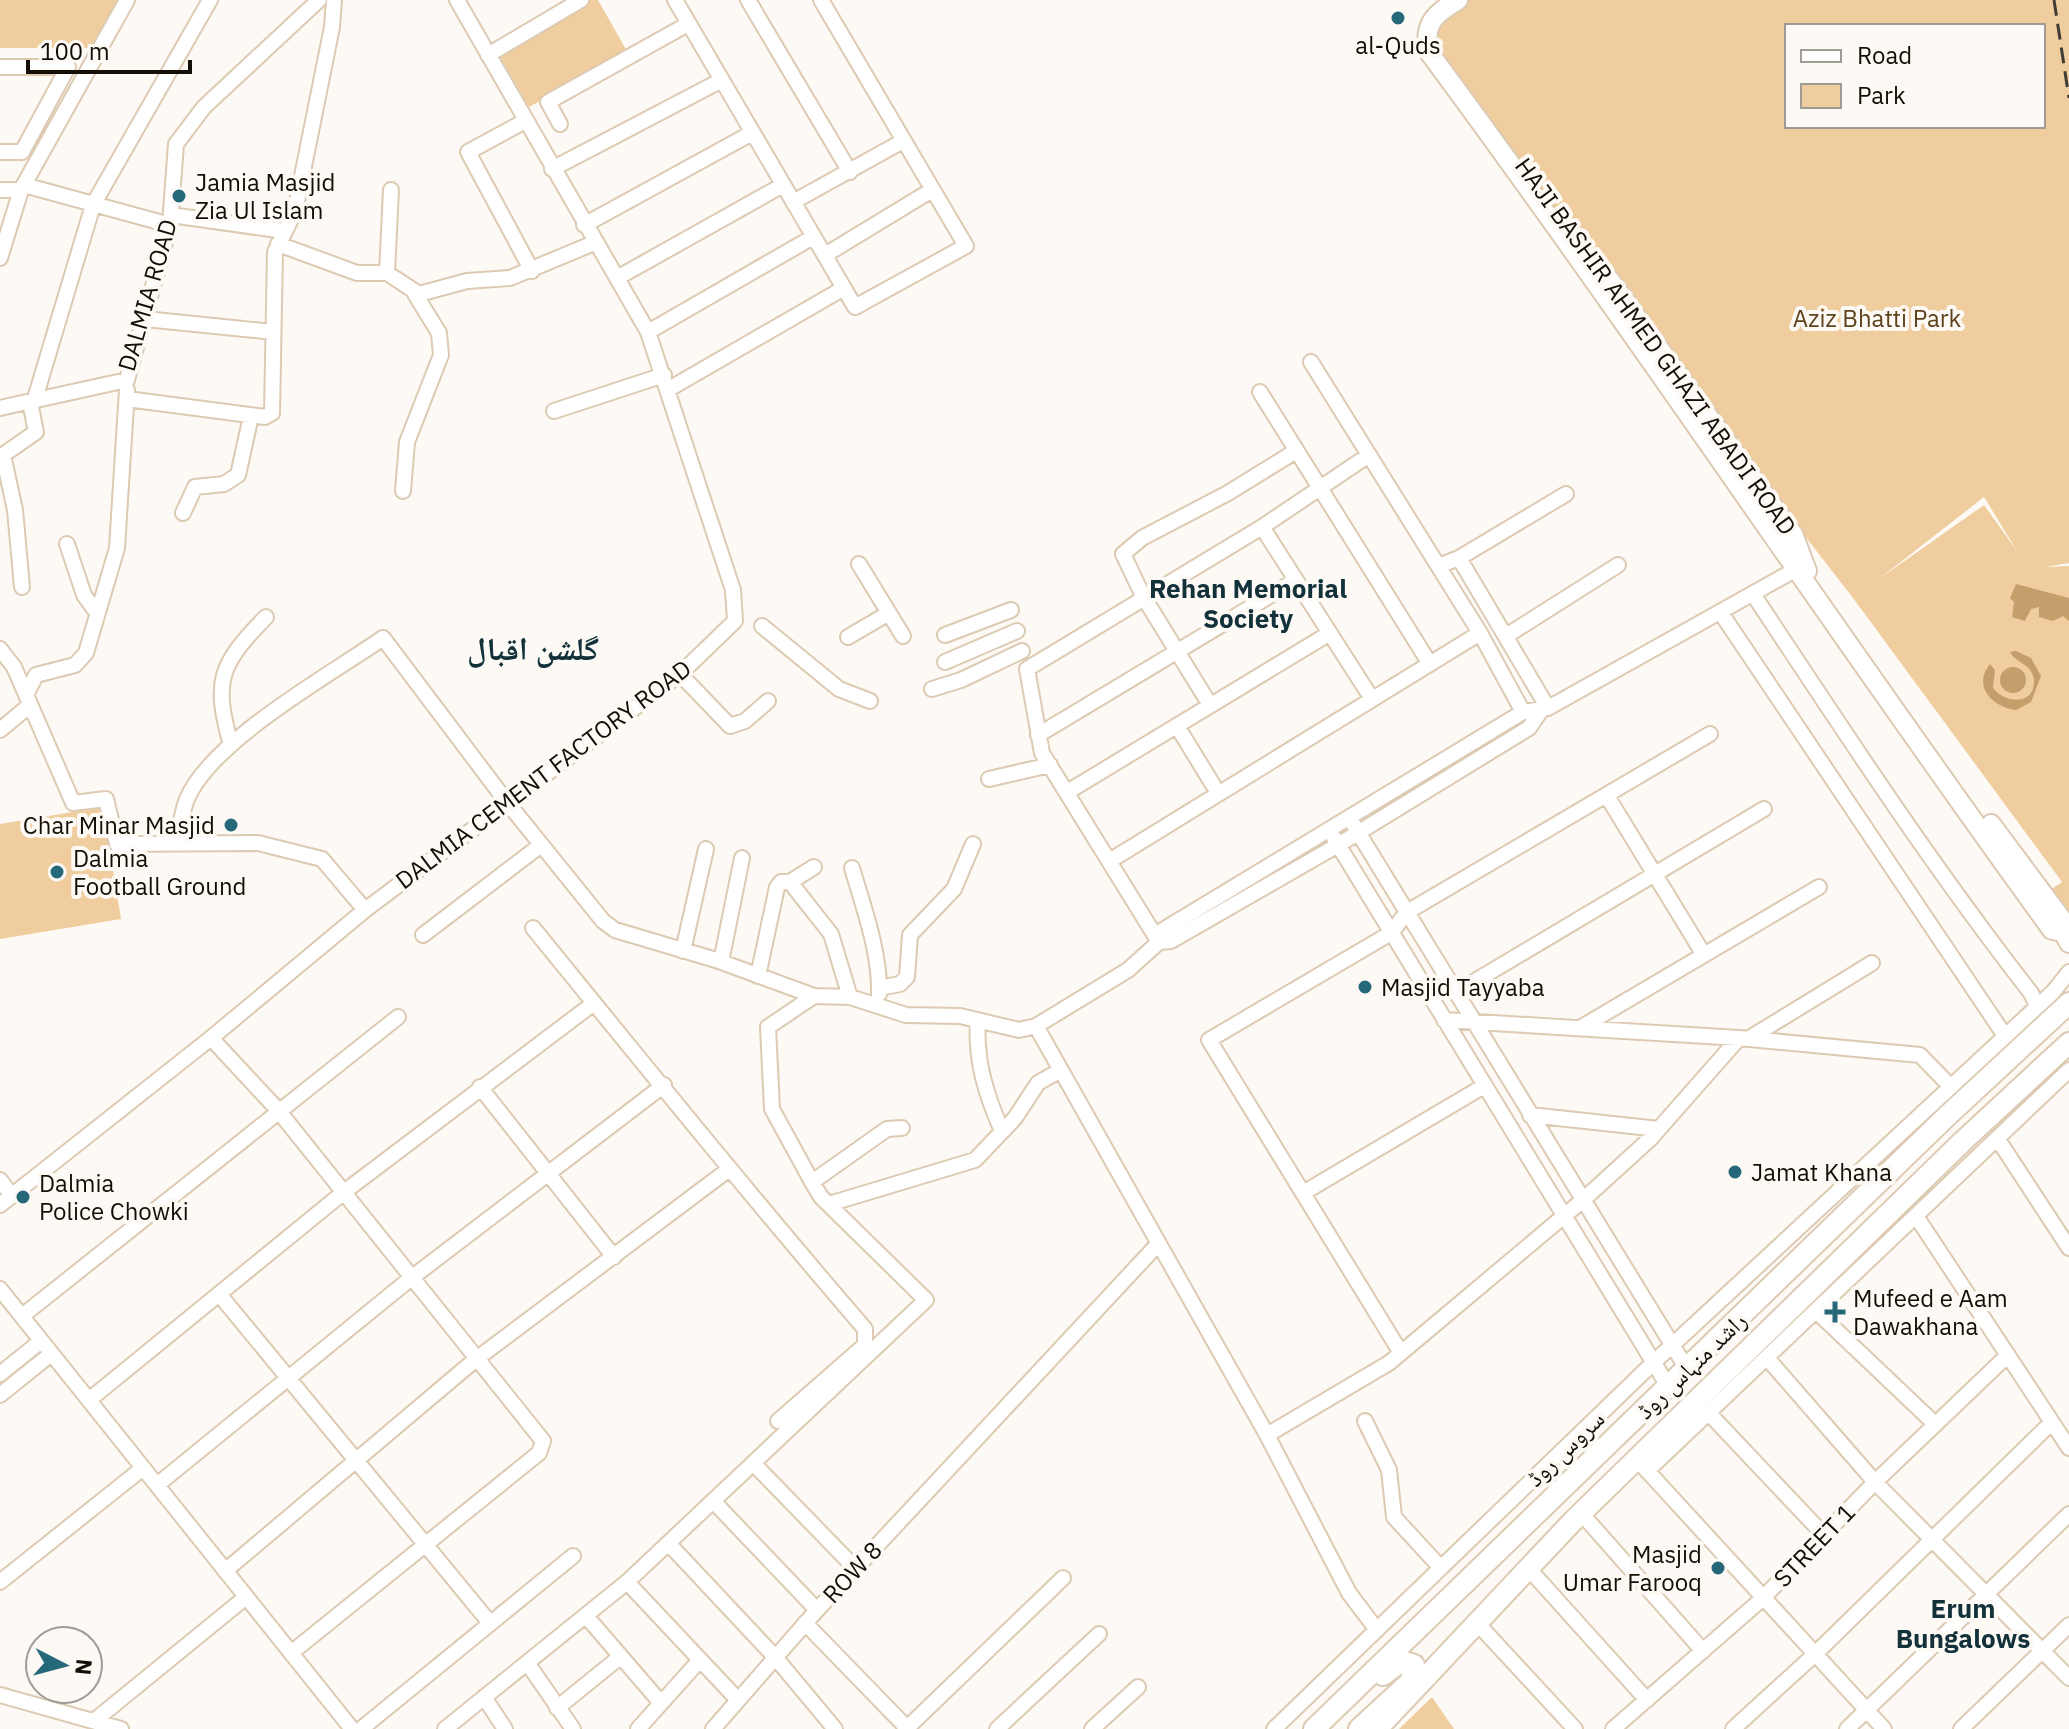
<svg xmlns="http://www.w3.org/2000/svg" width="2069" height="1729" viewBox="0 0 2069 1729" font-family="'IBM Plex Sans','Noto Naskh Arabic',sans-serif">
	<rect width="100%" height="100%" fill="#fdfaf5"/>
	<path fill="#f0cd9f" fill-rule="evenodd" d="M0,0H119L92,48H0Z
		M591,0H598L628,53L529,107L499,55Z
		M1459,0H2069V563L2045,567L2069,566V931L2043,895L2062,882L1853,598L1428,51L1441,11ZM1787,26H2043V126H1787ZM1984,497L2017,551L1984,505L1879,579Z
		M103,807L121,919L0,939V824Z
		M1432,1697L1454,1729H1399Z"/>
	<path fill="#c49f6c" d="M2016,584L2069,598V621L2063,616L2053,621L2039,617V607L2031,609L2025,621L2012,617L2014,602L2010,598Z
		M2016,651L2031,658L2041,676L2031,702L2016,710C1992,707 1972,686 1990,664L1995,670L1993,688C2004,703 2035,707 2034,680C2032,663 2016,664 2010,652Z
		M2000 680a13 13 0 1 1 26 0a13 13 0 1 1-26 0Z"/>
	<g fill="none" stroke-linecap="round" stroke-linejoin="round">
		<g stroke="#dccab3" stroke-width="18">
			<path id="street" d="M675,0L855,307L966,246L821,0
				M748,0L850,172
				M488,55L581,0
				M0,67H68L22,152H0
				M525,121L468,152L532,271
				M560,124L548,102L688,24
				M552,169L720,81
				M24,185L170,225
				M0,190H21
				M793,202L903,141
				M171,215L284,231
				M584,225L752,133
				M278,244L357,273H387L419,294L467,281L510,278L594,243
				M825,255L932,190
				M0,258L21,190L127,0
				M387,273L391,190
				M617,278L783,185
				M145,319L273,332
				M648,332L813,237
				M1311,362L1480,633L1523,712
				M669,389L844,288
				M1260,392L1430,664
				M127,399L265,417L272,413L275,252L295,211L332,27L334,0
				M34,402L93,205L210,0
				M0,408L127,380L170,225L176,144L204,107L319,0
				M554,411L664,375
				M3,455L15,510L22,587
				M0,457L36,432L30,402
				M403,491L407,442L441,355L439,333L415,294
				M183,513L195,487L224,484L238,475L251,416
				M1262,527L1372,699
				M67,544L84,595L97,613
				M1459,558L1548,708
				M859,564L903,636
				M1438,566L1459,558L1566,494
				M1753,594C1843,730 1931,865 2031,993L2037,1006
				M1721,613L2005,1036
				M762,626L839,689L870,701
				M945,635L1011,610
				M1506,636L1618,565
				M848,637L889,613
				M0,649L14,667L73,803L106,799L117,844L258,843L322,859L365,910
				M945,662L1017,631
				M680,674L730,726L745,721L768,701
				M932,689L961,680L1022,651
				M26,695L36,675L75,665L86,653L117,548L127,390
				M1210,705L1143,596L1123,554L1142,538L1228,493L1296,451
				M1177,726L1218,793
				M0,730L30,705
				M1038,735L1296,580
				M231,745C213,681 219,665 266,617
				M989,779L1050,765
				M1069,791L1330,633
				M1607,796L1704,955
				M1353,824L1687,1369
				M1334,838L1668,1386
				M177,841C180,828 182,811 187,799C212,740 330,675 383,638L506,801L603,921L615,930L716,960L814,996L850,997L906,1015L960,1016L1019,1030L1036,1026L1128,970L1159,942L1171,941L1338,845L1529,728L1540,712
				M1111,860L1480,633
				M852,868C864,909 880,952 879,994
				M790,882L814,867
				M533,928C643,1063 752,1198 865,1329V1345L778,1421
				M423,935L541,845
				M1159,942L1163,930L1523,712L1548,708L1802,566
				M1159,942L1042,753L1027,669L1262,527L1369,455
				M683,951L706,849
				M721,962L742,858
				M758,976L777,887L781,882H790L831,934L850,997
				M879,988L900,984L907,977L910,935L954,889L973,844
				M1455,993L1764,809
				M978,1020C975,1060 986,1095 1002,1131
				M1444,1020L1739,1038L1920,1055L1951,1087
				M1036,1026L1267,1435L1349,1593L1377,1630
				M1580,1028L1819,887
				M211,1038L277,1109L543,1441L539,1453L291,1653
				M1748,1039L1872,963
				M480,1087L614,1257
				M1530,1115L1659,1129
				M1997,1138L2069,1248
				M0,1180L11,1195
				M812,1182L887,1129L902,1128
				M1303,1193L1484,1086
				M829,1204L975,1160L1015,1118L1038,1083L1061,1070
				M0,1205L211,1038L365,910L680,674L735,621L733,590L648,332L457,0
				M1916,1216L2069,1448
				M0,1289L352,1729
				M219,1294L490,1623
				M1816,1311L1935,1424
				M22,1316L398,1017
				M1401,1353L1209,1040L1391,933L1407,912L1710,734
				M1767,1358L1875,1482L2069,1678
				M0,1374L41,1341
				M0,1395L51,1354
				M89,1400L344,1192L594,1003
				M1702,1406L1824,1535
				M1365,1421L1389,1470L1394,1517L1441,1568
				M1267,1435L1389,1363L1583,1200L1650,1139L1739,1038
				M754,1464L855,1568
				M1641,1464L1884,1729
				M1647,1471L2069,1070
				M157,1485L410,1279L664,1085
				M714,1502L817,1610
				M1581,1513L1703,1651
				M669,1544L775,1657L835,1729
				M1529,1569L1647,1700
				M225,1571L475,1360L728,1170
				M0,1582L143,1468
				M627,1582L738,1700
				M586,1616L661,1703
				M805,1623L907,1728
				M1478,1624L1575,1729
				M528,1664L573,1729
				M0,1695L121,1729
				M484,1697L505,1729
				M557,1708L620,1657
				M94,1721L246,1597
				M361,1729L573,1556
				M445,1729L627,1582L926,1300L821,1197L812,1182L772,1109L768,1027L814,996
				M638,1729L699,1661
				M713,1729L817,1610L1159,1243
				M906,1729L1063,1578
				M997,1729L1099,1634
				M1092,1729L1138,1687
				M1274,1729L1653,1363L2053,992L2069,972
				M1613,1729L1762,1599L1875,1482L2008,1355
				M1733,1729L1814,1655L2052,1422
				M1847,1729L2069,1514
				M1961,1729L2069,1625"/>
		</g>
		<g stroke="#dccab3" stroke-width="22">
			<path id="secondary" d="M1458,0C1435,14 1424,22 1428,51C1642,340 1840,639 2052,930L2063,932
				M1609,279L1793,534L1807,571
				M1991,824L2064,922L2063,932L2069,943"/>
		</g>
		<g stroke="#dccab3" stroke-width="24">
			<path id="primary" d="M1314,1729L1945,1118L2069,1003
				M1359,1729L1411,1681L1414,1665L1402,1661L1383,1675
				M1377,1729L1573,1521L1963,1141L2069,1043"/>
		</g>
		<use href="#street" stroke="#fff" stroke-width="14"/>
		<use href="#secondary" stroke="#fff" stroke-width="18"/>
		<use href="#primary" stroke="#fff" stroke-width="20"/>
		<path stroke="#413c34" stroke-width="3" stroke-dasharray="16 8" stroke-linecap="butt" d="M2054,0L2069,98"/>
	</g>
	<g fill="#25687a" stroke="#fdfaf5" stroke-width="3">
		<circle cx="1398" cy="18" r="8"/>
		<circle cx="179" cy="196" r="8"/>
		<circle cx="231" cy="825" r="8"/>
		<circle cx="57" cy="872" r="8"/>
		<circle cx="1365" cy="987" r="8"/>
		<circle cx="1735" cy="1172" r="8"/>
		<circle cx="23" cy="1197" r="8"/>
		<path d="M1831 1300h8v8h8v8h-8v8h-8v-8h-8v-8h8z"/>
		<circle cx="1718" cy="1568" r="8"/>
	</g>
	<g text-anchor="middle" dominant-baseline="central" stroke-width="8" stroke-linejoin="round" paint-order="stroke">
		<g font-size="24" fill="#140e06" stroke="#fdfaf5" text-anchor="start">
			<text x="1398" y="45" text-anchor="middle">al-Quds</text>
			<text x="195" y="182">Jamia Masjid<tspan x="195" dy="28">Zia Ul Islam</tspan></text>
			<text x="215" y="825" text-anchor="end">Char Minar Masjid</text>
			<text x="73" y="858">Dalmia<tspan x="73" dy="28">Football Ground</tspan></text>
			<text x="1381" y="987">Masjid Tayyaba</text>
			<text x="1751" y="1172">Jamat Khana</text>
			<text x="39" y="1183">Dalmia<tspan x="39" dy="28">Police Chowki</tspan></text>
			<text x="1853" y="1298">Mufeed e Aam<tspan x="1853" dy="28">Dawakhana</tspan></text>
			<text x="1702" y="1554" text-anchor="end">Masjid<tspan x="1702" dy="28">Umar Farooq</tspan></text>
		</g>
		<g font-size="24" fill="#140e06" stroke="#fdfaf5">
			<text transform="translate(147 295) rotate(-74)">DALMIA ROAD</text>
			<text transform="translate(1656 346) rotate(54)">HAJI BASHIR AHMED GHAZI ABADI ROAD</text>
			<text transform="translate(543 774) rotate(-37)">DALMIA CEMENT FACTORY ROAD</text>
			<text transform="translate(1691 1365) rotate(-44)">راشد منہاس روڈ</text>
			<text transform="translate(1565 1448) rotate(-44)">سروس روڈ</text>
			<text transform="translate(1814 1545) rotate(-46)">STREET 1</text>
			<text transform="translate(852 1572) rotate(-47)">ROW 8</text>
		</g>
		<g font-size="24" fill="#5e431c" stroke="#fdfaf5">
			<text x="1877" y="318">Aziz Bhatti Park</text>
		</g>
		<g font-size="26" font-weight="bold" fill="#12313a" stroke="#fdfaf5">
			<text x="1248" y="588">Rehan Memorial<tspan x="1248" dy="30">Society</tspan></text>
			<text x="1963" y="1608">Erum<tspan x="1963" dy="30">Bungalows</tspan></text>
		</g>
		<g font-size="32" font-weight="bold" fill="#12313a" stroke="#fdfaf5">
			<text x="533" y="648">گلشن اقبال</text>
		</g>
	</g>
	<rect x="1785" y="24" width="260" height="104" fill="#fdfaf5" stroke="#a09c95" stroke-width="2"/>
	<rect x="1801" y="50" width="40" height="12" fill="#ffffff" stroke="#a09c95" stroke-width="2"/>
	<text x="1857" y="64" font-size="24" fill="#140e06">Road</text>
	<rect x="1801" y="84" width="40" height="24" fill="#f0cd9f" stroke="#a09c95" stroke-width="2"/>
	<text x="1857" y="104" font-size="24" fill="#140e06">Park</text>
	<g transform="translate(64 1665) rotate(96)"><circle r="38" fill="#fdfaf5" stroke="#a09c95" stroke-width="2"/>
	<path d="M0-6L14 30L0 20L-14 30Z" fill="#25687a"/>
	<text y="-12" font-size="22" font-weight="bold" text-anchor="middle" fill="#140e06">N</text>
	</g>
	<path d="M28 60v12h162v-12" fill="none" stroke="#140e06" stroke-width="4"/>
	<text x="40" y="60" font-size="24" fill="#140e06" stroke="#fdfaf5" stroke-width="6" paint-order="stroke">100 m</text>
</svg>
